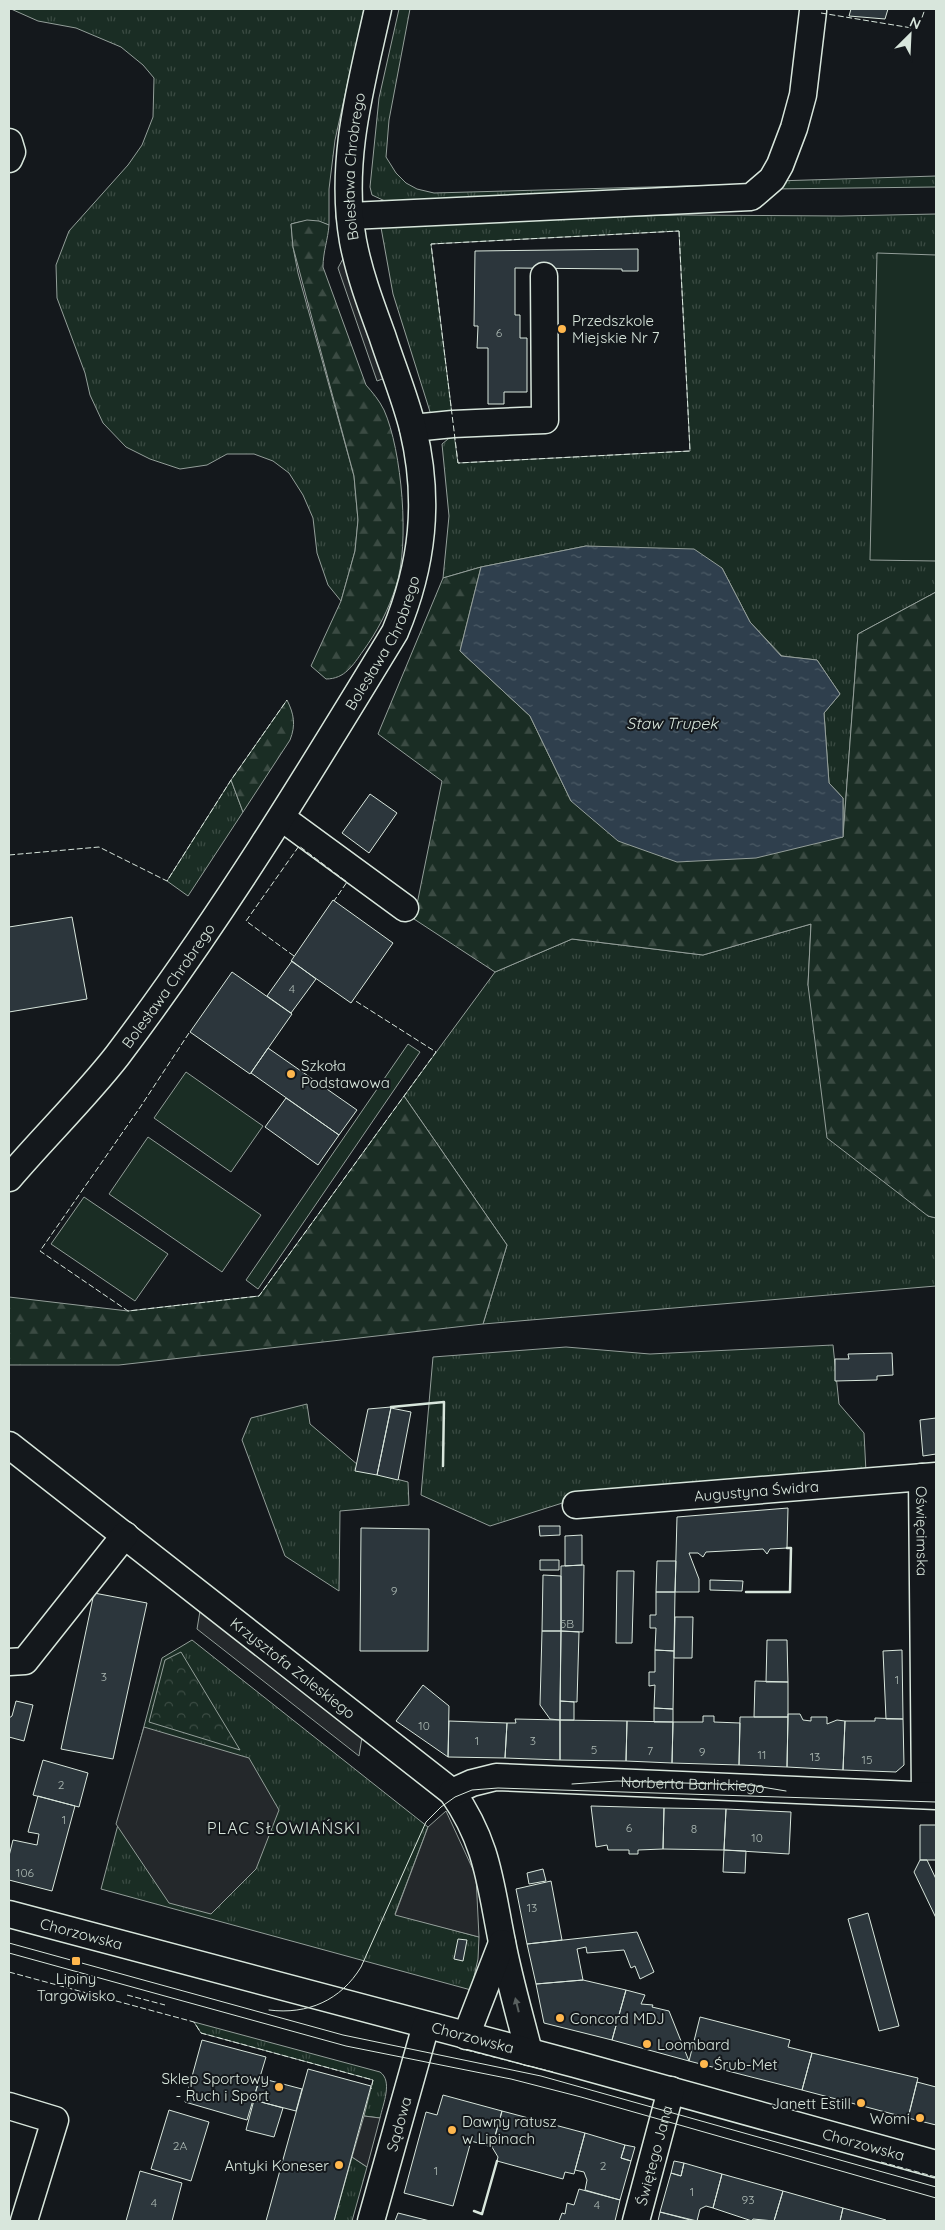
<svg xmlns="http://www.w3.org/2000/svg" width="945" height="2230" viewBox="0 0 945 2230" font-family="Quicksand,sans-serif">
	<defs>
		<pattern id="grass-tufts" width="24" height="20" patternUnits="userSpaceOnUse" patternTransform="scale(1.25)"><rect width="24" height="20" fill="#1a2d24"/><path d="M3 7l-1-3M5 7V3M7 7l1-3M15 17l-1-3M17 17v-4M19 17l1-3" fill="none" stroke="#3b4b43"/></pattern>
		<pattern id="forest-firs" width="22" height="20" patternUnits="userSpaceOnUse" patternTransform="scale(1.25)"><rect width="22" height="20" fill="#1a2d24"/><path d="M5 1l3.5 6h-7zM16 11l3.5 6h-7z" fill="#3b4b43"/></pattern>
		<pattern id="park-crowns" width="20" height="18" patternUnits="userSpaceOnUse" patternTransform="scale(1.25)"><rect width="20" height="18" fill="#1a2d24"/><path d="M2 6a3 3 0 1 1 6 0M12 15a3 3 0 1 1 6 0" fill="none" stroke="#3b4b43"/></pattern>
		<pattern id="water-ripples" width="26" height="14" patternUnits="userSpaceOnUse" patternTransform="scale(1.25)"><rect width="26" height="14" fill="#2f3f4d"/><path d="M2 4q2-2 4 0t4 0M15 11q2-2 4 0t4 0" fill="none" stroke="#4c5b66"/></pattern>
	</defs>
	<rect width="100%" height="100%" fill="#14181c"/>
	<path fill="url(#grass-tufts)" stroke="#939e99" d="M11,9H364L335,140L329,189V225C315,220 305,220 291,224L293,247L298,273L354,476L358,520L355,551L341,601L328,585L317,553L313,518L303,495L289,473L273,461L254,454H227L207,465L180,469L150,459L126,447L103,423L90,395L85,373L57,298L56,265L69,231L128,165L142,145L153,117L154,78L143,65L121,47L76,28L38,21Z
		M399,9H410L389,120L386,157L396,173L406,183L417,189L434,193L757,184L398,203L385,201L372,195L370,187L379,98Z
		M936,176V187L771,189L776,181Z
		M936,214V592L858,634L843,837V798L829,783L824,713L840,694L817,660L782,656L750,622L722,568L586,546L481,567L443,578L449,516L442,444L454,434L458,463L690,451L679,231L431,244L452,414L431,415L393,294L380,222L682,215L841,216Z
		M231,780L243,812L188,896L167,881Z
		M811,924L808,985L928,1216L936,1218V1286L483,1324L507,1245L404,1096L495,972L572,939L703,955Z
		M833,1345L839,1404L864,1433L866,1472L575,1499L490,1526L421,1495L433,1357L566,1347L650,1354Z
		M307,1404L310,1424L365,1471L408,1482L409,1505L340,1511L339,1591L285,1556L242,1440L251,1418Z
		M192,1640L428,1827L395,1914L479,1937L478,1959L471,1990L101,1889L162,1658Z
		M194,2022L380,2072C393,2081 383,2104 380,2118L364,2116L373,2080L201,2033Z
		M352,2157L367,2167L352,2221H334Z"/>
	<path fill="url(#forest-firs)" stroke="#939e99" d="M307,220L319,221L329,225C328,239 323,252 323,267L366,385C373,393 379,400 384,410C402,450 410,545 396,586C389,609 377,632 363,651C353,665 345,679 326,679L311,666L341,601L355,551L358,520L354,476L293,247L291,224Z
		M481,567L460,651L530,716L571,801L843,837L858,634L936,592V1218L928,1216L827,1138L808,985L811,924L703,955L572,939L495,972L414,919L442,781L378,734L443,578Z
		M287,700C294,714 296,725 290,740L243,812L231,780Z
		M404,1096L507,1245L483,1324L119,1365H9V1297L128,1311L259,1296Z"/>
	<path fill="url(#park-crowns)" stroke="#939e99" d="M181,1652L240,1750L149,1722L165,1660Z"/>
	<path fill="#1a2d24" stroke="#939e99" d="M877,253L936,255V561L870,560Z
		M408,1044L420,1052L258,1289L246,1280Z
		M186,1072L263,1126L231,1172L154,1118Z
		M148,1137L261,1215L222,1272L109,1194Z
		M84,1197L168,1254L135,1301L51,1244Z"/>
	<path fill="#24282b" stroke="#939e99" d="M345,255L385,378L377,381L338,268Z
		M200,1611L362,1737L359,1756L197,1629Z
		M144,1727L249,1758L279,1810L256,1869L211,1914L169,1903L116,1824Z
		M446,1811L476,1876L479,1937L395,1915L428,1827Z
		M364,2116L380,2118L367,2167L352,2157Z"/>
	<path fill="url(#water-ripples)" stroke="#939e99" d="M586,546L694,549L722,568L750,622L781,656L817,660L840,694L824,713L829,783L843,798V837L756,858L677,862L618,841L571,801L530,716L460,651L481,567Z"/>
	<path fill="#2c363c" stroke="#d8e6dc" d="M851,9H888L885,19L849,16Z
		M638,249V271H622V269L515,268V315H520V338H527V392H504V404H488V348H477L478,326H474L475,251Z
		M370,794L397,813L369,853L342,833Z
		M333,900L393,943L351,1003L291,961Z
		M72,917L87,999L9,1012V927Z
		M292,961L316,979L291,1013L267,996Z
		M232,972L292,1014L250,1074L190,1032Z
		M268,1048L357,1110L339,1135L251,1073Z
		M286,1098L339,1135L318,1165L265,1127Z
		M892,1353L893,1375L877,1376V1380L835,1381V1359H849L848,1354Z
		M391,1407L377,1475L355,1471L368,1409Z
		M391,1408L411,1412L398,1480L377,1475Z
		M936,1418V1454L923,1456L920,1420Z
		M788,1508L787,1548L770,1549L767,1554L763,1549L706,1552L703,1557L698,1553H689L699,1579V1592H675L677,1517Z
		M539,1526H560V1535L540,1536Z
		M361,1528L429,1529L428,1651H360Z
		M582,1535V1565L565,1566V1536Z
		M540,1560H559V1570H540Z
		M657,1561H676L675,1592H656Z
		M584,1565L583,1632L561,1631V1566Z
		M617,1571H634L632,1643H616Z
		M543,1575L561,1576V1631H542Z
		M710,1580L743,1581L742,1591L710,1590Z
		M656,1592H675L674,1651L655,1650L656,1628H650V1615H656Z
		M94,1593L147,1603L113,1759L61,1749Z
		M675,1617H693L692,1658H674Z
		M542,1631H561L560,1720L550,1719L540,1705Z
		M561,1631L579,1632L577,1702L560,1701Z
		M767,1640H787L788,1682H766Z
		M655,1650L674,1651L673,1709L654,1708L655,1685L649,1686V1672H655Z
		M902,1650L903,1719H886L883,1651Z
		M755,1681L788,1682V1717H754Z
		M423,1685L449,1706L448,1757L396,1721Z
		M16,1701L33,1705L24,1741L9,1737V1718L12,1716Z
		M560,1701L574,1702V1720H560Z
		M654,1708L673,1709V1722H654Z
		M788,1714H800L803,1720L811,1721V1717H827V1724L837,1720L845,1721L843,1770L787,1767Z
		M703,1716H714V1722L740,1723L739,1765L672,1763L673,1722H703Z
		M740,1717H788L787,1767L739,1765Z
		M875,1718L903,1719L904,1765L896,1772L843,1770L845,1721H875Z
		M515,1719L560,1720V1760L505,1758L507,1723H516Z
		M560,1720L627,1721L626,1761L560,1760Z
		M449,1721L507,1723L505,1758L448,1757Z
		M627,1721L673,1722L672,1763L626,1761Z
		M43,1760L88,1773L79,1807L33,1795Z
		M38,1796L75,1806L52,1891L9,1880V1856L13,1840L37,1845L39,1834L28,1832Z
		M591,1806L664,1808L663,1849L638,1850V1854H629V1850H608L607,1845L596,1847Z
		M664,1808L726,1809L724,1850L663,1849Z
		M726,1809L791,1812L789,1854L724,1850Z
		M920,1825H936V1860H920Z
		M724,1850L746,1851L745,1873L723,1872Z
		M920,1860H927L936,1879V1918L914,1872Z
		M543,1869L546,1881L529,1884L527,1873Z
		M551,1881L562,1940L527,1944L516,1889Z
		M868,1913L899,2026L879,2031L848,1919Z
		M637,1932L654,1972L640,1979L635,1966L631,1968L624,1950L587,1953L586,1947L577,1949L583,1980L536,1984L527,1944Z
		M458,1939L467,1940L463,1961L454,1959Z
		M583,1980L626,1990L612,2040L544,2023L536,1984Z
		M626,1990L645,1995L641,2004L653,2005L652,2007L669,2011L689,2061L612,2040Z
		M700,2017L790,2040L788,2047L812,2053L802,2090L689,2061Z
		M202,2040L266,2057L247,2120L185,2102Z
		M812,2053L918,2078L908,2118L802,2090Z
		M308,2069L371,2086L334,2221H266Z
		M260,2078L302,2089L296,2111L253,2100Z
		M917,2082L936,2087V2125L908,2118Z
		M443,2095L502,2111L492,2147L471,2141L453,2206L404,2193L426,2112L437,2115Z
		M254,2100L283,2108L274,2137L246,2130Z
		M169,2110L209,2122L191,2181L151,2169Z
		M502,2111L585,2133L574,2174L565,2172L563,2179L497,2161L498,2157L492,2147Z
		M585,2133L625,2145L621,2158L631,2161L620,2200L585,2190L587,2180L584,2172L575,2170Z
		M625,2145L635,2147L631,2161L621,2158Z
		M674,2161L684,2163L681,2176L671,2173Z
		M684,2163L722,2174L713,2208L706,2206L700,2209L697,2221L660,2212L671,2173L681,2176Z
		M140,2171L182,2183L172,2221H126Z
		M722,2174L783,2191L774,2221L753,2219L752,2221L713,2208Z
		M579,2189L620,2200L615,2221H559L562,2213L565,2214L567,2203L574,2205Z
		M783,2191L843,2208L840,2221H774Z
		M843,2208L886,2220V2221H840Z
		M660,2212L694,2221H658Z
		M398,2213L430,2221H395Z"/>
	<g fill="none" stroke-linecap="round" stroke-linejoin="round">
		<g stroke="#d8e6dc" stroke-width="29">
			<g id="minor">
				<path d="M9,142L12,152L9,159"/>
				<path d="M350,216L751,197L772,179L780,165L794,128L803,95L813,11"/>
				<path d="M413,428L453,424L545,420L544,276"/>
				<path d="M282,818L405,908"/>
				<path id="s1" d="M9,1178C43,1138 85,1097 117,1056C219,921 307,777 395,632C423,565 430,500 413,429C405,397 392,366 382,335C371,305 359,273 353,241C339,162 361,86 378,9"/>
				<path id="s2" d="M9,1445L452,1792C488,1843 490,1883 502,1942C509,1979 520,2016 529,2052"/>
				<path id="s3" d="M922,1477L925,1795"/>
				<path id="s4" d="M576,1505L936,1476"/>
				<path d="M9,1662L25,1661L125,1535"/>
				<path d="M452,1792L472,1783L496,1777L936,1796"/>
				<path id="s5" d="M9,1914L575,2064L936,2164"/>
				<path d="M466,2036L502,1943"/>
				<path d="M9,2106L55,2120L24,2221"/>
				<path id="s6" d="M371,2221L426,2025"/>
				<path id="s7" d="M636,2221L671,2090"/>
			</g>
		</g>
		<use href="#minor" stroke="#14181c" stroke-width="26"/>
		<g stroke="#d8e6dc" stroke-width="1">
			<path id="s8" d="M572,1784L617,1781L750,1785L786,1791"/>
			<path d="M9,1943L343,2035L541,2076L936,2187"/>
			<path d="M9,1953L346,2046L511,2079L581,2097L936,2198"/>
			<path d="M269,2010C308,2015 341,2000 361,1967L426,1822L441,1807L455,1797L472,1790L498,1788L936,1802"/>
		</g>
		<path stroke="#d8e6dc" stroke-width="1" stroke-dasharray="6 2.5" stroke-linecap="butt" d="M821,13L918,29L925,9
			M679,231L690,451L458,463L431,244Z
			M9,855L99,847L167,881L231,780L287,700
			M294,956L246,921L299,846L347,882L334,901
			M189,1033L141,1106L40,1251L128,1311L259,1296L436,1052L354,1000
			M9,1972L194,2022L201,2033L373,2080L371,2089
			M127,1995L165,2005
			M466,2050L553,2072
			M881,2162L936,2177"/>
		<path stroke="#d8e6dc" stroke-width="2.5" d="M391,1407L444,1402L443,1466
			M746,1592H790L791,1548H787
			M474,2211L482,2214L497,2161"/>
	</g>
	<defs><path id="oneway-solid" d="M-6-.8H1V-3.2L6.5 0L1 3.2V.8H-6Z" transform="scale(1.25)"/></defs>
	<use fill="#59605f" href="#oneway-solid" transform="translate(517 2005) rotate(-104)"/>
	<g fill="#ffb74d" stroke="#14181c" stroke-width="2">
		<circle cx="562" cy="329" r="5"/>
		<circle cx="291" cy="1074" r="5"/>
		<rect x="71" y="1956" width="10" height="10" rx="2.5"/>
		<circle cx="560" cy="2018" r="5"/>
		<circle cx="647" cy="2044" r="5"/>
		<circle cx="704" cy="2064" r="5"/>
		<circle cx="279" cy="2087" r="5"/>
		<circle cx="861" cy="2103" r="5"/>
		<circle cx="920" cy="2118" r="5"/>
		<circle cx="452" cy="2130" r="5"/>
		<circle cx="339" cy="2165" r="5"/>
	</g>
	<g text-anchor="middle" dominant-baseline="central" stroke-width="4" stroke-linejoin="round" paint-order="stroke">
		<g font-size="12" fill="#adbab4">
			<text x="499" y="332">6</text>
			<text x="292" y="988">4</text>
			<text x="394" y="1590">9</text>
			<text x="567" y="1623">5B</text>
			<text x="104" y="1676">3</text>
			<text x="897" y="1679">1</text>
			<text x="424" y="1725">10</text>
			<text x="477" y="1740">1</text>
			<text x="533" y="1740">3</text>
			<text x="594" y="1749">5</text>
			<text x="650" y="1750">7</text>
			<text x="702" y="1751">9</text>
			<text x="762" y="1754">11</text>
			<text x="815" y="1756">13</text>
			<text x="867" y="1759">15</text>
			<text x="61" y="1784">2</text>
			<text x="64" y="1819">1</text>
			<text x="629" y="1827">6</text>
			<text x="694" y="1828">8</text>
			<text x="757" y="1837">10</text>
			<text x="25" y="1872">106</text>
			<text x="532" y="1907">13</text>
			<text x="180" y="2145">2A</text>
			<text x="603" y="2165">2</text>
			<text x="436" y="2170">1</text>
			<text x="692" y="2191">1</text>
			<text x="748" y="2199">93</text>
			<text x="154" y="2202">4</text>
			<text x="597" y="2204">4</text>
		</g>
		<g font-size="15" fill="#d8e6dc" stroke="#14181c">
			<text stroke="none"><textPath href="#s1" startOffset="1150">Bolesława Chrobrego</textPath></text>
			<text stroke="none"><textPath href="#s1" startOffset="655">Bolesława Chrobrego</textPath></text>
			<text stroke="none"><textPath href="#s1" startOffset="250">Bolesława Chrobrego</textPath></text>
			<text stroke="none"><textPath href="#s4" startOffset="181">Augustyna Świdra</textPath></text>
			<text stroke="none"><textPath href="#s3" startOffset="54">Oświęcimska</textPath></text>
			<text stroke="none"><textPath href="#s2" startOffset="361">Krzysztofa Zaleskiego</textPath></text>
			<text stroke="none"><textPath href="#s8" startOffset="121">Norberta Barlickiego</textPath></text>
			<text stroke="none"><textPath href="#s5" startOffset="75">Chorzowska</textPath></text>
			<text stroke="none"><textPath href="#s5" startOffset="480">Chorzowska</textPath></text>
			<text stroke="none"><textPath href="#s6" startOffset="101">Sądowa</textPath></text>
			<text stroke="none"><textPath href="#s5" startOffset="885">Chorzowska</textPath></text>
			<text stroke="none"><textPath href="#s7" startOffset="68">Świętego Jana</textPath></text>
		</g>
		<g font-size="15" fill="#d8e6dc" stroke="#14181c" text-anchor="start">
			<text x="572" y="320">Przedszkole<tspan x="572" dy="17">Miejskie Nr 7</tspan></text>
			<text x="301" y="1065">Szkoła<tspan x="301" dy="17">Podstawowa</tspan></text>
			<text x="76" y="1978" text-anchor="middle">Lipiny<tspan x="76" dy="17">Targowisko</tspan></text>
			<text x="570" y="2018">Concord MDJ</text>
			<text x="657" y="2044">Loombard</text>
			<text x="714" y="2064">Śrub-Met</text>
			<text x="269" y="2078" text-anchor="end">Sklep Sportowy<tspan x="269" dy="17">- Ruch i Sport</tspan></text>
			<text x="851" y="2103" text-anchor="end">Janett Estill</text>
			<text x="910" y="2118" text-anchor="end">Womi</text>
			<text x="462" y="2121">Dawny ratusz<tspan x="462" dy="17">w Lipinach</tspan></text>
			<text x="329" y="2165" text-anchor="end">Antyki Koneser</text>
		</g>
		<g font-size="16" font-style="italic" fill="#d8e6dc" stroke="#14181c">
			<text x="672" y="723">Staw Trupek</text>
		</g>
		<g font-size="16" letter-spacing="1" fill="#d8e6dc" stroke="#14181c">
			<text x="284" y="1828">PLAC SŁOWIAŃSKI</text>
		</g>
	</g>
	<rect width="945" height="2230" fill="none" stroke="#d8e6dc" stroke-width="20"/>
	<g transform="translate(910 35) rotate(24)" stroke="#14181c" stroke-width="4" paint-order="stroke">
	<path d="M0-4L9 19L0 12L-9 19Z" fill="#d8e6dc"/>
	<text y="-8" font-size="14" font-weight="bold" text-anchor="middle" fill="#d8e6dc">N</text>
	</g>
</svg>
